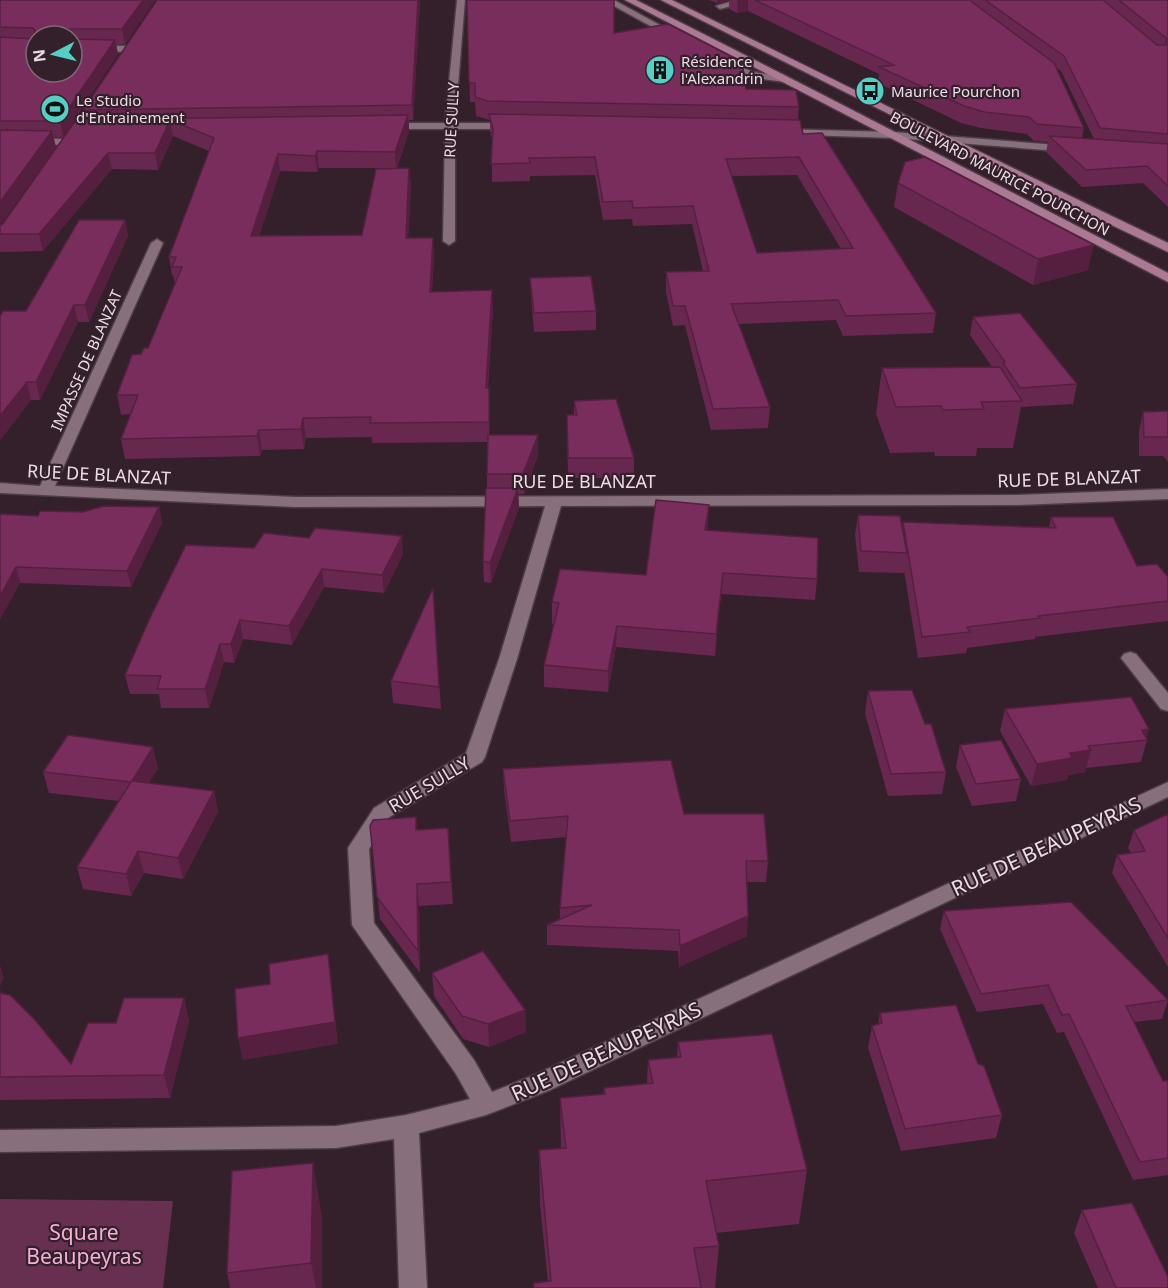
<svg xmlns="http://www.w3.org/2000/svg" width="1168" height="1288" viewBox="0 0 1168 1288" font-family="'Noto Sans',sans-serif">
	<rect width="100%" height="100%" fill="#33202b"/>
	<path fill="#673051" d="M0,1199L173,1201L163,1288H0Z"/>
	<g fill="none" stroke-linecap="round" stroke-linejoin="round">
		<g stroke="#4c3c45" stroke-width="3">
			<path id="minor" d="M457,0H465L455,123H513L518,126L513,129H455V241L449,245L443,241L445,129H385L380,126L385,123H445Z
				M603,0H614L682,37L674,39Z
				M737,0H755L720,9L716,6Z
				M72,45L130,46L135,49L130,52L72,51Z
				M723,58L753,72L785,76L790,79L785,82L748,77L720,63L718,61Z
				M778,129L894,132L1070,146L1075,149L1070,152L894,138L774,134V130Z
				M0,138L67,139L72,142L67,145L0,144Z
				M157,239L163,243L55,486L295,497L1018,495L1168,489V499L1018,505L561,506L517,659L485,757L482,762L388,818L369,849L374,923L474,1060L492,1092L532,1076L1168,782V797L550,1090L486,1115L419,1133L427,1288H399L394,1139L336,1148L0,1152V1130L336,1126L406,1115L470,1099L456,1074L352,925L348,848L374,808L466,753L499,659L545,506L295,507L0,493V483L40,486L151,243Z
				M1130,652L1136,654L1168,693V711L1161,709L1121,658L1124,654Z"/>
		</g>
		<g stroke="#4c3c45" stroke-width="3">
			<path id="major" d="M625,0H636C814,89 991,182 1168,273V282Z
				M661,0H672C837,81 1002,164 1168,243V252L967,156L895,117Z"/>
		</g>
		<use href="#minor" fill="#876f7c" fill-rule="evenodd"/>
		<use href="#major" fill="#ac7995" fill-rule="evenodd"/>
	</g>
	<path fill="#68274f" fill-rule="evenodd" d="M0,0H155L125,44H116L118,54L63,137H53L56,147L0,225ZM36,36H72V72Z
		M157,0H420L413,120H409V131L397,168L411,184L408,238L434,255L432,292L493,309L488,388H489L490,408L489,435H538V455L524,494H518L519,508L491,583L484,582L483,561L487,488V474L488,442L372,443V437L306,438L304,449L262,450L260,456L125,459L121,439L130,414L121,415L117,395L141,354L148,348L175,284L173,275H172L169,257L209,151L173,136L158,170L112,169L43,251L0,252V225H2L85,120L83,110ZM319,168H384L362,235L259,236L280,171L317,172Z
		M467,0L614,33L746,89L799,107L798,120L803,134L936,313L933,333L843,336L836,320L738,324L770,407L768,428L711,430L685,325L673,326L666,292V272L703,271L692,224L633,226L632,219L603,220L595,175L530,176V181L492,182V141L490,131V120L476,116L475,102H470ZM797,175L841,249L757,253L731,176Z
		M709,0H729L717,3Z
		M729,0H1168V207L1143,183L1082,187L1046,152L1048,142L1034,141L1027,134L981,128L961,123L878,83L879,74L748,11L737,13L729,9ZM1056,67L1061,71L1094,139L1082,138L1084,128Z
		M898,183L1088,270L1033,285L894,207Z
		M125,220L128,236L89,322H78L40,400H31L0,440L26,311Z
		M530,278L596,311V330L534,332L531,296Z
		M973,317L1077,384L1073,404L1021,407L1013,448H977L976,456H935L934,452L890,453L876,414L882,368L992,367L970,335Z
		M574,401L634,458V478H568L567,415H574Z
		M1168,411V462L1163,456H1139V431L1143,412Z
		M159,507L162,523L131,587L20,583L0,514L38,516L83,512Z
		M858,515L902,526L903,522L1049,527L1051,517L1137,566L1168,577V621L1035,637V639L967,648L966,653L918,658L904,570V573L859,572L855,535Z
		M708,526L707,530L817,579L815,600L721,594L715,656L616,647L608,692L544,687V665L554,624H552V602L646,575Z
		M186,545L403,554L384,593L324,587L292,645L243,639L234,663L224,662L209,708H161L159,694H130L125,675Z
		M433,588L441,709L393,703L391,681Z
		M868,691L925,724L946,772L942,794L888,796L865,713Z
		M1005,709L1146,738L1147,740L1141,762L1086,768L1085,772L1068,775L1067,780L1031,786L1000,731Z
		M960,745L1021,779L1016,801L972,806L956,767Z
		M158,768L149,783L214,791L218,812L183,879L144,873L131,896L83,889L77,867L119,801L49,793L43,772Z
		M503,769L684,814L768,861L766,882H747V936L679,967L678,951L547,945V925L560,919V908L566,837L511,842L504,789Z
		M1168,814V967L1112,873L1117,855L1131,853L1128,848L1134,830Z
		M370,826L417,830L448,828L453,904L419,906L420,973L380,919Z
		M944,911L1168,1000L1162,1019L1134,1022L1163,1081H1168V1175L1133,1180L1064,1032L1057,1033L1043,1004L977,1012L940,929Z
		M432,973L525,1010L526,1032L489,1047L463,1039L434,996Z
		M0,990L1,993L71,1064L116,1023L184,998L189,1021L170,1098L0,1100Z
		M880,1013L978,1064L1002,1115L996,1138L901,1151L868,1048L872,1026L878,1024Z
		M678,1042L807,1170L799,1224L716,1233L719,1246L715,1288H534L548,1282L540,1204L539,1150L561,1149L560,1098L603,1094L604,1088L647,1084L648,1060L677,1057Z
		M1082,1210L1168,1288H1098L1074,1233Z
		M322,1217V1288H230L227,1273Z"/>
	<path fill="#552040" d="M143,0H155L125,44L122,29Z
		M418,0H420L413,120L412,105Z
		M717,0H729L717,3Z
		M738,0H748V11L737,13Z
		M115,40L118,54L63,137L60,121Z
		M408,115L409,131L396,168L395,152Z
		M170,120L173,136L158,170L155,153Z
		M52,131L56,147L0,225V202Z
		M317,151L319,168L317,172L315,156Z
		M108,153L112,169L43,251L39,234Z
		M278,154L280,171L254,254L251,236Z
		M409,168L411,184L407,256L406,238Z
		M125,220L128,236L89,322L85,305Z
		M433,238L434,255L431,310L430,292Z
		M1094,245L1088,270L1033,285L1038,259Z
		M492,290L493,309L486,408V388Z
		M74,305L78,322L40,400L36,382Z
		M27,382L31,400L0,440V416Z
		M489,388L490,408L489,442Z
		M303,418L306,438L304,449L301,429Z
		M259,430L262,450L260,456L257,436Z
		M538,435V455L524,494L523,474Z
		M518,488L519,508L491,583L490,563Z
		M709,505L708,526L703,551L705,530Z
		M159,507L162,523L131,587L127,571Z
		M402,536L403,554L384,593L382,575Z
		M16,567L20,583L0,620V596Z
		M322,569L324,587L292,645L289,626Z
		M723,573L721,594L715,656L716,634Z
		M240,620L243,639L234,663L231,644Z
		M617,626L616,647L608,692V671Z
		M220,644L224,662L209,708L205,689Z
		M1149,729L1146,740L1142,730Z
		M153,747L158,768L137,802L132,781Z
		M1091,750L1085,772L1068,775L1067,780L1031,786L1037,764L1070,753Z
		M214,791L218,812L183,879L178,858Z
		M138,851L144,873L131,896L126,874Z
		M417,884L419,906L420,973L418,951Z
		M748,916L747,936L679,967L680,946Z
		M328,954L338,1044L243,1060L238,1038Z
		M0,965L4,978L0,985Z
		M184,998L189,1021L170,1098L164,1075Z
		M525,1010L526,1032L489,1047L488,1024Z
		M313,1163L322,1217V1288H316L311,1263Z"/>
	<path fill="#792d5c" stroke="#552040" stroke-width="1.5" fill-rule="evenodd" d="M0,0H143L122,29H68L67,36H36V72H72V39L115,40L60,121H0V37L33,39L35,31L33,28L0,27Z
		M157,0H418L412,105L83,110Z
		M467,0H614V33L668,24L742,62L746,89L796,90L799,107L487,101L475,97V83H469Z
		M755,0H971L972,2L1054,63L1084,128L1037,124L1029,117L984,112L964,106L879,67L894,65Z
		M985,0H1103L1157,45H1166V38L1119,0H1168V134L1100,128L1064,56Z
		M489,114L800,120L803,134L822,133L936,313L846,316L838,300L731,304L770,407L713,409L685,306H673L666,272L709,271L693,206L633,208L632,201L603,202L595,157L529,158L530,163L491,164L493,129ZM799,157L853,248L757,253L726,159Z
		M408,115L395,152L317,151L315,156L278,154L251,236L362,235L376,169L409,168L406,238H433L430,292L492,290L486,388H489V422L370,423L371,417L303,418L301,429L259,430L257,436L121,439L138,395H117L132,355L141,354L144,348H148L182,267H172L176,257H169L214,138L170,120L155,153H108L39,234H0V225H2L76,120Z
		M0,130L52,131L0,202Z
		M1049,136L1168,144V186L1147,166L1086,170Z
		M925,157L1094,245L1038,259L898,183L905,162Z
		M79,220H125L85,305H74L36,382H27L0,416V316L3,311H26Z
		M591,276L596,311L534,313L530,278Z
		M1020,313L1077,384L1020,388L1003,363L1005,362L973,317Z
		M1000,367L1022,401L981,402L984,409L943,410L941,406L896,407L882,368Z
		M616,399L634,458H568L567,415H577L574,401Z
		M1168,411V437H1144L1143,412Z
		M488,435H538L523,474H487Z
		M486,488H518L490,563L483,561Z
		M656,500L709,505L705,530L818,538L817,579L723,573L716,634L617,626L608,671L544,665L559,603L552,602L560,569L646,575Z
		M104,506L159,507L127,571L16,567L0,596V514L38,516L40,511L83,512Z
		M858,515L900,516L907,553L861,551Z
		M1051,517H1113L1137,566L1157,564L1168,577V601L1038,616L1040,618L967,627L970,632L922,637L903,522L1056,528Z
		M315,528L402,536L382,575L322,569L289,626L240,620L231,644H220L205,689H157L161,676L125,675L150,618L186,545L254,548L264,533L309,538Z
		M433,588L439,687L391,681Z
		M912,690L925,724H931L946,772L891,774L868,691Z
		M1131,697L1149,729L1142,730L1147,740L1088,746L1091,750L1070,753L1072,758L1037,764L1005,709Z
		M68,735L153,747L132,781L214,791L178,858L138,851L126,874L77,867L131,782L43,772Z
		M1001,740L1021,779L976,784L960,745Z
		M671,760L684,814H764L768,861H746L748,916L680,946L679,930L547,925L592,905L560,908L568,816L510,821L503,769Z
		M1168,814V938L1117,855L1145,851L1134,830Z
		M416,817V830L448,828L451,882L417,884L418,951L377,897L370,826L373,820Z
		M1071,902L1168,1000L1126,1006L1163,1081H1168V1158L1140,1162L1069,1014L1062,1015L1048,985L981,994L944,911Z
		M483,951L525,1010L488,1024L462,1016L432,973Z
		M328,954L335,1022L238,1038L235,989L270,984L269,964Z
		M0,993L10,995L35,1020L71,1064L88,1023H116L124,998H184L164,1075L0,1077Z
		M956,1005L978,1064L984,1066L1002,1115L905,1129L872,1026L882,1023L880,1013Z
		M772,1034L807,1170L706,1181L719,1246L694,1248L701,1288H534V1283L551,1281L539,1150L566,1148L560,1098L605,1094L604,1088L653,1083L648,1060L681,1057L678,1042Z
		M313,1163L311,1263L227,1273L232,1171Z
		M1132,1203L1168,1277V1288H1116L1082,1210Z"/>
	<defs>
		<g id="building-disc" transform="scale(1.5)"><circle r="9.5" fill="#55cec5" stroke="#33202b"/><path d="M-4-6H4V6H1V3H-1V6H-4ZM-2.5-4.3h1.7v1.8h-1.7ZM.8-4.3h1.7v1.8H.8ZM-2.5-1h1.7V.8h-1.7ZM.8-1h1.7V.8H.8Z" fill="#111"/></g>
		<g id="bus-disc" transform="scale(1.5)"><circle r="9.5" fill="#55cec5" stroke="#33202b"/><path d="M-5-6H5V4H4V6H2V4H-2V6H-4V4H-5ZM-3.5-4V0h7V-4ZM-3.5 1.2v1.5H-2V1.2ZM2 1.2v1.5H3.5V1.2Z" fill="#111"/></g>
		<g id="stadium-disc" transform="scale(1.5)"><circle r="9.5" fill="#55cec5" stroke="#33202b"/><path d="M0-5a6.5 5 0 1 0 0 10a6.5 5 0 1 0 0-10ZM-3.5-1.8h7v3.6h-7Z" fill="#111"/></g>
	</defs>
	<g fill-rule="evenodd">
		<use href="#building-disc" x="660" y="70"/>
		<use href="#bus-disc" x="870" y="91"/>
		<use href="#stadium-disc" x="55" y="109"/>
	</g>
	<g text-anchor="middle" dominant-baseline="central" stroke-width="4.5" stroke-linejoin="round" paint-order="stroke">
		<g font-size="15" fill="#eadce3" stroke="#33202b" text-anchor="start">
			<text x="681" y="61">Résidence<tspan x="681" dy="17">l'Alexandrin</tspan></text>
			<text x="891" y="91">Maurice Pourchon</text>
			<text x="76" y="100">Le Studio<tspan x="76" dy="17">d'Entrainement</tspan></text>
		</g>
		<g font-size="15" fill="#eadce3" stroke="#33202b">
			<text transform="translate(451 120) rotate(-87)">RUE SULLY</text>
			<text transform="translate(1000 173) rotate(28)">BOULEVARD MAURICE POURCHON</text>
			<text transform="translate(86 360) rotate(-66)">IMPASSE DE BLANZAT</text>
		</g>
		<g font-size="18" fill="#eadce3" stroke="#33202b">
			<text transform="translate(99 474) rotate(3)">RUE DE BLANZAT</text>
			<text transform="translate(1069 478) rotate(-2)">RUE DE BLANZAT</text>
			<text x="584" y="481">RUE DE BLANZAT</text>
			<text transform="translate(429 784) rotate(-31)">RUE SULLY</text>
		</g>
		<g font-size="21" fill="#eadce3" stroke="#33202b">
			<text transform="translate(1046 846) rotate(-25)">RUE DE BEAUPEYRAS</text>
			<text transform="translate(606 1051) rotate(-25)">RUE DE BEAUPEYRAS</text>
		</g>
		<g font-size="21" fill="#f3b0d4" stroke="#33202b">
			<text x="84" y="1232">Square<tspan x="84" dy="24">Beaupeyras</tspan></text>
		</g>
	</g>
	<g transform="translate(54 54) rotate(263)"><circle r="28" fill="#33202b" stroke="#7c6b75" stroke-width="1.5"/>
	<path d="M0-4.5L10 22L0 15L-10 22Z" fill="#55cec5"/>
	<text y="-9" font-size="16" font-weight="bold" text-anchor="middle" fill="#eadce3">N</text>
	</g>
</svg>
